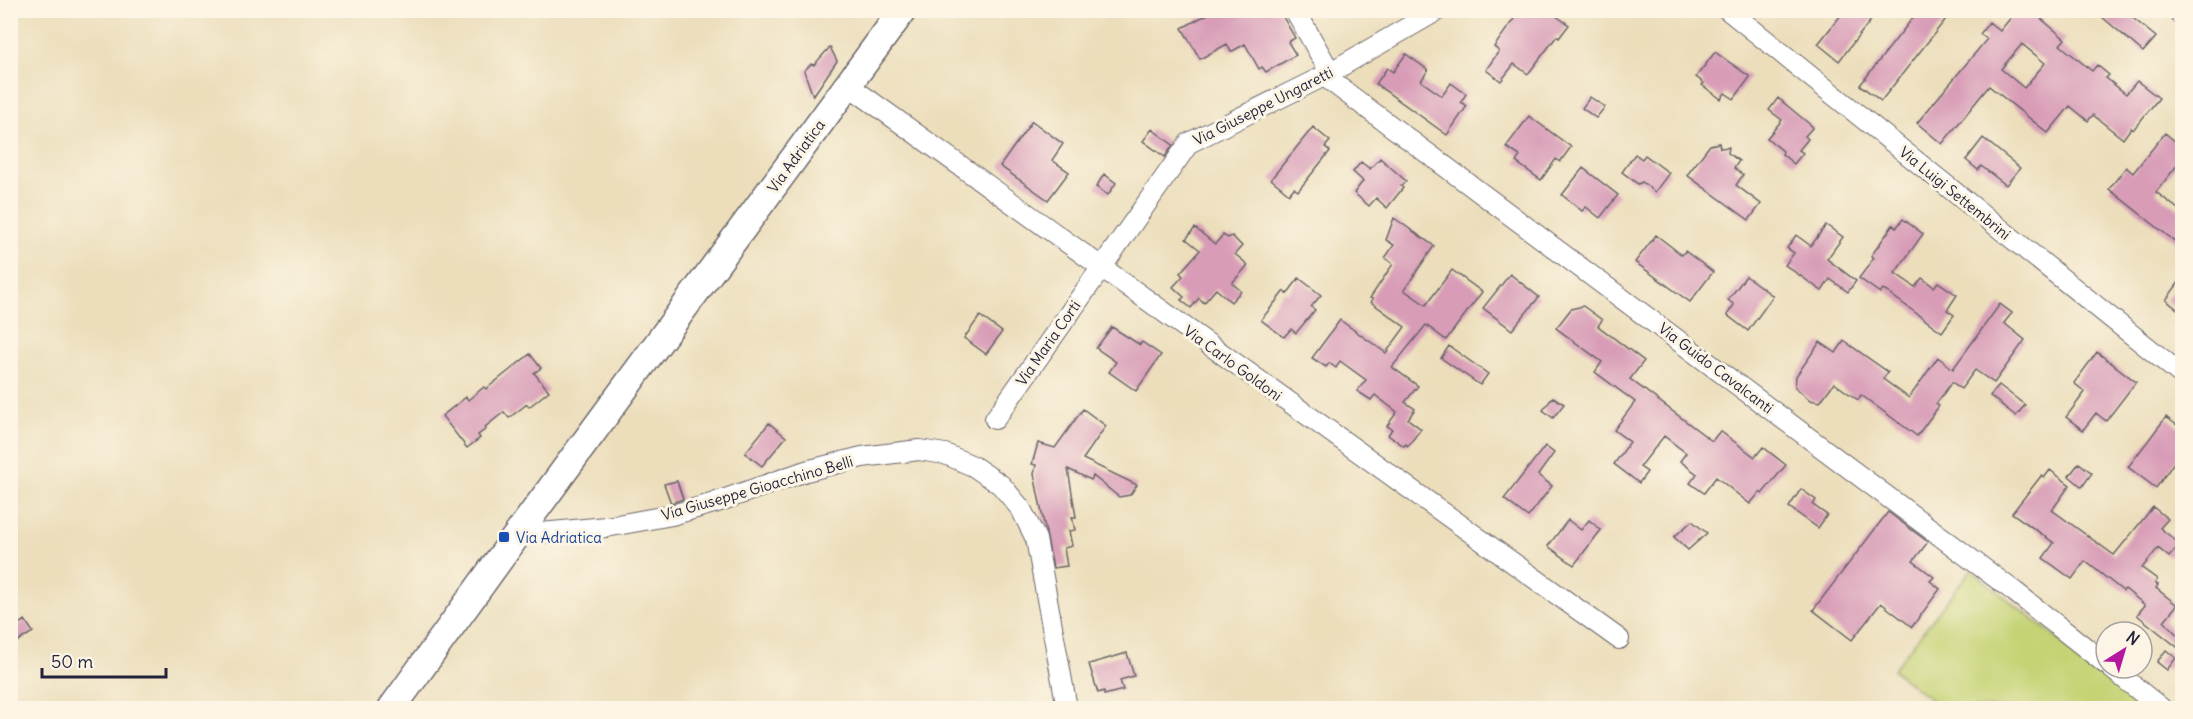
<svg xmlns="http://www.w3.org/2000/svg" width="2193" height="719" viewBox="0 0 2193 719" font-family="Delius,sans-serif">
	<rect width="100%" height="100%" fill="#fcf5e5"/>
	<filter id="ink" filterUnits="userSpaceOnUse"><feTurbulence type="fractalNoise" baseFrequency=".0167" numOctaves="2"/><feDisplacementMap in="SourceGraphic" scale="12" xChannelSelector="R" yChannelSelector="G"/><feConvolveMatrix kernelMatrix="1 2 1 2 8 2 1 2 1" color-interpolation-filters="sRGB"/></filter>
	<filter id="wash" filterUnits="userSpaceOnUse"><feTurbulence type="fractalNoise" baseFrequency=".008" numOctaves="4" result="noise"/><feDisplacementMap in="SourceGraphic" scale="24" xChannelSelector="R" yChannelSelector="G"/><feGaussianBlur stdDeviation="1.35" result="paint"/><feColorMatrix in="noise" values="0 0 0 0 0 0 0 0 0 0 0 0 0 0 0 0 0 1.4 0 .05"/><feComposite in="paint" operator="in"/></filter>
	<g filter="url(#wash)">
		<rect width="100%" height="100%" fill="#ecdebb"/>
		<path fill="#c6d374" stroke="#747a58" stroke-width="1.5" d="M1971,570L2114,684L2139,708H1942L1893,670Z"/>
		<g id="blocks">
			<path fill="#d89cb7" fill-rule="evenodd" d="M1215,10H1279L1295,38L1288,42L1296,55L1266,72L1262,67L1259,69L1245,44L1231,52L1227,44L1200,59L1182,28Z
				M1520,10L1549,11L1569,25L1559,38L1557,36L1528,74L1514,64L1501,81L1486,70L1499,51L1494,47Z
				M1845,10H1879L1839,61L1818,44Z
				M1919,10H1953L1881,101L1860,85Z
				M2017,10H2031L2065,39L2060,45L2092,71L2097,65L2109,75L2106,78L2126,94L2137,81L2159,98L2133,130L2131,128L2123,139L2093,115L2088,121L2070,106L2048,133L1989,86L1942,144L1917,123L1987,39L1980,34L1989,22L2000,31ZM2022,44L2045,63L2024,88L2001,69Z
				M2094,10H2123L2156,37L2143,52Z
				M830,47L837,61L813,96L804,71L811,64L814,65Z
				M1715,52L1750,77L1734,99L1725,93L1721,99L1702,85L1704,83L1696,77Z
				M1406,54L1428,70L1421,81L1442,96L1451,83L1466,94L1461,102L1467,106L1447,135L1376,84L1387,68L1393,72Z
				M1590,97L1605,107L1596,118L1582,108Z
				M1778,98L1813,127L1805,136L1808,139L1799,150L1803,153L1794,164L1782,154L1783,151L1767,138L1782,120L1769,110Z
				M1529,116L1571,147L1560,162L1556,159L1541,180L1516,162L1520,156L1506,147Z
				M1032,121L1063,144L1052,160L1069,172L1048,200L1000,166Z
				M1313,127L1330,141L1325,147L1330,151L1298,191L1294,188L1289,194L1271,179Z
				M1152,129L1173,145L1165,157L1143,141Z
				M2165,133L2182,147V159L2156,192L2182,212V247L2109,189L2126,167L2133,173Z
				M1983,138L2020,168L2006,185L1981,166L1978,170L1966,160Z
				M1719,143L1720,148L1729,147L1728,153L1739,161L1734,168L1743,175L1736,185L1761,204L1749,220L1687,175L1710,145Z
				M1635,154L1642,159L1645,155L1669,173L1655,192L1642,182L1638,184L1622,172Z
				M1380,158L1406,181L1401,186L1403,188L1387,208L1376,198L1369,206L1354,193L1363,181L1353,172L1361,162L1370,169Z
				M1583,168L1618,195L1600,218L1586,207L1582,211L1562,195Z
				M1104,174L1116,183L1108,195L1096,187Z
				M1394,218L1434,246L1404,290L1426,305L1452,270L1482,292L1446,340L1426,325L1392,367L1418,386L1405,402L1415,409L1408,419L1421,429L1408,446L1406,444L1404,446L1388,435L1392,429L1387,426L1397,412L1375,395L1371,400L1357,391L1366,380L1340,361L1336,368L1329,363L1326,367L1312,358L1340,320L1386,353L1405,327L1371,302L1373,299L1370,298L1393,264L1385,258L1394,245L1386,240Z
				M1903,219L1923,234L1895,273L1915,287L1922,278L1934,287L1938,282L1957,295L1947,310L1954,315L1942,332L1883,289L1880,293L1859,278L1874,258L1871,256L1893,225L1896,228Z
				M1826,225L1843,237L1827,259L1856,281L1848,292L1830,279L1822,291L1785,265L1794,253L1787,248L1796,235L1811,246Z
				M1195,228L1215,244L1223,235L1228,238L1232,236L1242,246L1235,254L1248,265L1232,283L1241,291L1231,302L1216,289L1204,303L1199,298L1191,308L1181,300L1184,297L1173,287L1183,276L1180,273L1200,250L1186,239Z
				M1656,235L1682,255L1685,251L1713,272L1690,302L1635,262Z
				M1510,274L1539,297L1512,330L1483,308Z
				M1746,276L1773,296L1748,331L1727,315L1734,305L1728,300Z
				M1299,278L1321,295L1311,307L1315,310L1296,333L1291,329L1284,337L1261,320L1284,291L1287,294Z
				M2182,278V313L2166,300Z
				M2000,304L2012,313L2004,323L2025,340L1994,383L1975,370L1961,389L1952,382L1936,404L1939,406L1917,436L1861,395L1858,400L1834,383L1820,402L1810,400L1795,387L1796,376L1820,342L1836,353L1844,341L1888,372L1883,379L1909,398L1938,357L1953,369Z
				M1583,306L1602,320L1598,326L1644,361L1630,379L1712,441L1720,431L1755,457L1763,447L1786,465L1762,494L1760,492L1750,504L1716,477L1704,493L1690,483L1697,474L1680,461L1686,453L1664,436L1640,467L1647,472L1639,483L1614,464L1630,442L1614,430L1635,402L1595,372L1602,362L1556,328L1571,309Z
				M980,316L1002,332L986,354L964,338Z
				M1112,327L1140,345L1142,342L1161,355L1136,391L1109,372L1116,362L1096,348Z
				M1449,346L1488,374L1480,385L1441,358Z
				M2097,352L2136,382L2106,421L2096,413L2083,430L2066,417L2085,392L2074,383Z
				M530,354L541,368L534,373L549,391L529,407L527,404L509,418L504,412L485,427L486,429L478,435L480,438L467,448L442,416L466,397L468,400L484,387L486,389Z
				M1999,385L2025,405L2016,416L1990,396Z
				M1553,397L1564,404L1553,418L1543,410Z
				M1083,409L1106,426L1083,459L1137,485L1130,495L1119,497L1093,476L1091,480L1068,469L1076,517H1072L1075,530L1069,531L1072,546L1064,548L1067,566L1053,568L1034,474L1036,465L1032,464L1038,443L1055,448Z
				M2166,417L2182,429V451L2156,488L2128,467Z
				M769,423L786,437L762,466L745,453Z
				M1545,446L1554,453L1538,475L1552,486L1528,517L1504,499Z
				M2079,463L2092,473L2082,487L2069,476Z
				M2050,470L2070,485L2052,510L2114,555L2153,507L2168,519L2160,528L2180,544L2169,557L2158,548L2142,568L2157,579L2155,583L2158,585L2156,588L2177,605L2164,621L2182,640V648L2181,650L2137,615L2145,605L2125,589L2123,591L2085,561L2072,579L2043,558L2054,543L2012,513L2041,476L2044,478Z
				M677,481L683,499L671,503L664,484Z
				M1801,489L1816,500L1813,505L1827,515L1818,528L1789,507Z
				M1888,512L1928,542L1913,561L1934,577L1930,581L1940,589L1912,627L1881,603L1852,640L1813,610Z
				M1568,520L1581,530L1589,520L1601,530L1574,565L1548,546Z
				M1692,521L1707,533L1688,550L1674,537Z
				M25,620L33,632L10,646V629Z
				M2166,650L2176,658L2167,670L2157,662Z
				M1127,653L1134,676L1120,680L1123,690L1104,695V691L1098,693L1089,664Z"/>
		</g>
	</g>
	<g filter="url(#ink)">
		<use href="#blocks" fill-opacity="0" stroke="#696468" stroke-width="1.5"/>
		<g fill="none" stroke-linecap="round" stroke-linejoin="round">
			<g stroke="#696468" stroke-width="22">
				<path id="street" d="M1295,10L1330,72
					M1728,10L2182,375
					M2176,10L2182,15
					M1324,76L2015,592L2106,664
					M848,85L1619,639
					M995,419L1189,143L1324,76L1438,10
					M522,528L541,533L606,527L672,515L714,503L806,471L862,457L919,450L945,454L973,466L1001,485L1021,509L1036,539L1067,708
					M2111,668L2161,708"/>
			</g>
			<g stroke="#696468" stroke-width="30">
				<path id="secondary" d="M392,708L522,528L903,10"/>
			</g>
			<use href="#street" stroke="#fff" stroke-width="20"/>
			<use href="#secondary" stroke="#fff" stroke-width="27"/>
		</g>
	</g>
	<rect fill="#1a4fb4" stroke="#fcf5e5" stroke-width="2" x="498" y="531" width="12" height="12" rx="3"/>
	<g text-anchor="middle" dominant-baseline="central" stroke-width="6" stroke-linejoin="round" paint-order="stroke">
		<g font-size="15" fill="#22223b" stroke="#fcf5e5">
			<text transform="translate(1263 106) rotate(-27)">Via Giuseppe Ungaretti</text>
			<text transform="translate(796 156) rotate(-54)">Via Adriatica</text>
			<text transform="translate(1955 193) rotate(39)">Via Luigi Settembrini</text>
			<text transform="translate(1048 343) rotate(-55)">Via Maria Corti</text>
			<text transform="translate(1233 363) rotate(36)">Via Carlo Goldoni</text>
			<text transform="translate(1716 368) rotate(37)">Via Guido Cavalcanti</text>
			<text transform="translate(757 488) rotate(-16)">Via Giuseppe Gioacchino Belli</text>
		</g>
		<g font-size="15" fill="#164399" stroke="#fcf5e5" text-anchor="start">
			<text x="516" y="537">Via Adriatica</text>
		</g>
	</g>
	<rect width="2193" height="719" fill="none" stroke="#fcf5e5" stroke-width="36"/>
	<g transform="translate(2124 650) rotate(37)"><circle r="28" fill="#fcf5e5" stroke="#a5a1a1" stroke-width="1.5"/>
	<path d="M0-4.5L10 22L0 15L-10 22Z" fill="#b5179e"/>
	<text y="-9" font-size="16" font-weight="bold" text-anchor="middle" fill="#22223b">N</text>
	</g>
	<path d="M42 668v9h124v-9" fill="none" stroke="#22223b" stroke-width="3"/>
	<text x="51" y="668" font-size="18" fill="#22223b" stroke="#fcf5e5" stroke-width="4.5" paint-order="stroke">50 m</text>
</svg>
